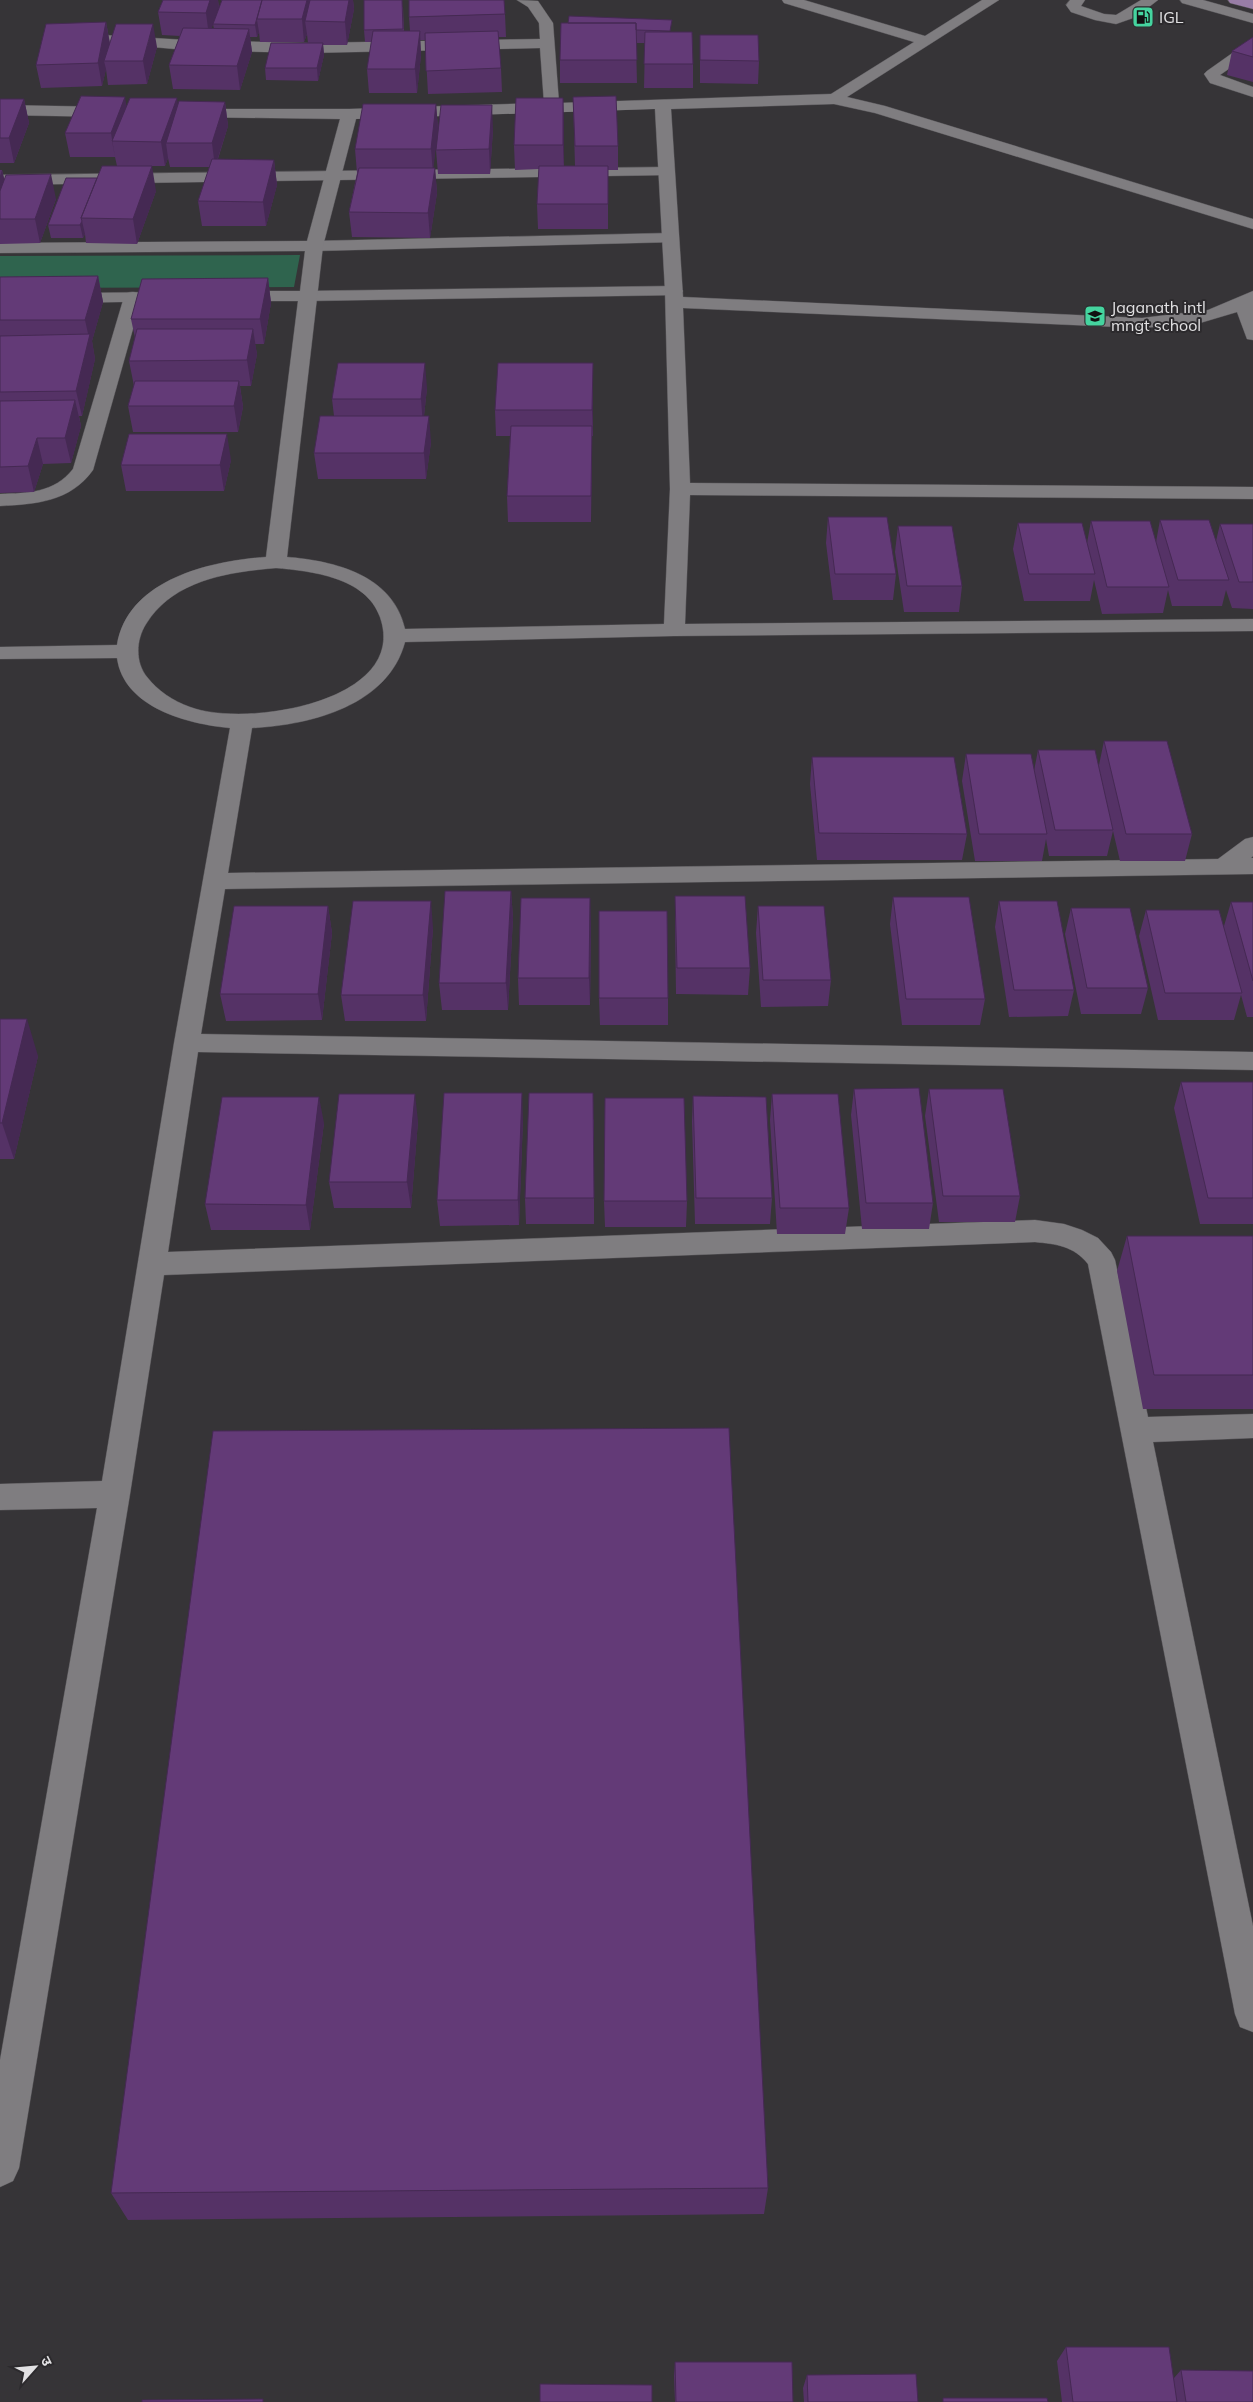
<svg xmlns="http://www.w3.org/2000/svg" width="1253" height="2402" viewBox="0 0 1253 2402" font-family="Mulish,'Noto Sans Devanagari',sans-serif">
	<rect width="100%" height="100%" fill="#363437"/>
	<path fill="#2f644e" d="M300,255L294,287L0,288V256Z"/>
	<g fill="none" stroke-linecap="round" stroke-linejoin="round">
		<g stroke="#555356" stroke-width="1">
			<path id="lane" d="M1070,0H1085L1081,6L1104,14L1116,15L1141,0H1158L1136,17L1116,24L1095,20L1071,12L1066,5Z
				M1253,40V52L1220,75L1253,87V97L1210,83L1204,74L1207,71L1248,42Z
				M665,167L671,169L673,172L671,175L0,185V175Z
				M670,233L676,234L679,238L676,242L314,251L308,250L305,246L308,242L314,241Z
				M674,286L680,287L683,291L680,295L306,301L300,300L297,296L300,292L306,291Z
				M133,292L139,293L142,297L93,470C70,502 36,504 0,506V494C28,493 54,493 73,469L124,297L127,293Z"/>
		</g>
		<g stroke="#555356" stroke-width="1">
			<path id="street" d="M517,0L538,1L553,23L559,103L831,94L914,42L784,3L782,0H804L925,36L982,0H999L847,97L885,106L1253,219V229L875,113L834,104L671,109L683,297L1142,318L1208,310L1253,291V340L1247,339L1237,312L1200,323L1142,328L683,308L690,483L1253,487V499L690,495L685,624L1253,619V631L674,636L405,642C388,706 310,725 252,728L228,873L1218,859L1245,839L1253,837V856L1251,858H1253V874L225,889L201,1034L1253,1052V1070L198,1052L168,1252L1035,1220L1064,1224L1082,1230L1098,1238L1111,1252L1115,1260L1148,1417L1253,1414V1438L1153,1442L1253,1926V2032L1240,2027L1235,2014L1088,1264C1074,1246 1056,1244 1035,1242L164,1275L130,1494L19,2168L13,2181L0,2187V2060L97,1508L0,1510V1484L102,1481L174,1043L230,728C188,724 124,708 117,658L0,659V647L117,645C128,579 211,561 266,557L298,301H232L226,300L223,296L226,292L232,291H300L305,251L0,253V243L307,241L340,119L189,117L181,112L183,109H349L544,103L540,48L308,53L186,50L74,40L69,39L67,36L69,33L186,40L308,43L540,39L539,23L528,7ZM655,109L665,291L670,489L664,624L405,629C393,575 335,561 287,557L323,246L356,119ZM276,568C311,571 366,577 380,617C410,702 245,728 190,707C173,701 158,691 147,677C135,662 136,640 146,624C173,580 228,572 276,568Z
				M1180,0H1203L1253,14V23L1182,3Z
				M0,105L111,107L119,112L111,117L0,115Z
				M174,292L180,293L183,297L180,301L0,304V294Z"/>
		</g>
		<g stroke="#555356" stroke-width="1">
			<path id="primary" d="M1228,0H1253V9L1230,3Z"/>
		</g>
		<use href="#lane" fill="#7f7d80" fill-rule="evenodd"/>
		<use href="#street" fill="#7f7d80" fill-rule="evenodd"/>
		<use href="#primary" fill="#987da6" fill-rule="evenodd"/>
	</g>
	<path fill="#553266" d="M163,0H218L219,8L211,29H214L213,24L222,0H353L354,9L347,45H323L324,55L318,81L266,80L265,68L308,43L307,34L304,42H260L259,32L257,37H250L252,52L240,90L173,89L169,65L180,36L162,35L158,12Z
		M403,7L404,31H410L409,17L505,14L506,37H498L501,68L502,92L428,94L425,40H420L421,55L417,93H369L367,69L372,42H365L364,30Z
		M106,22L110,43L157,47L147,84L108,85L106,69L102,86L41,88L36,65Z
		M561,23L671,32L693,64V88H644L645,43H636L637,83H560V60Z
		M700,35L759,61L758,84L700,83Z
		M1253,37V82L1227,75L1232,51Z
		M573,97L618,146V170H608V229H538L537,204L539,169L515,170L514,145L563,98L564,166H575Z
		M0,99H24L29,123L14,163H0Z
		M225,102L228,126L218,159L274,160L277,185L266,226H202L198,201L210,167H170L168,158L165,166H117L115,157H70L65,133L126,106L178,104Z
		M436,104L438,128L433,168H435L437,193L430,238L352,237L349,212L357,173L355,149Z
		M493,129L490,174H438L436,150Z
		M0,170H2L4,179L56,199L40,243L0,244Z
		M156,191L137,244L86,243L85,234L83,238H51L48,225Z
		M98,276L103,302L92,341L95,359L82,416H79L81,426L71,463L43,464L34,492L0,493V277Z
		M268,278L271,303L264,344H255L257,354L251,386H240L243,407L238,432H133L128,406L134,386L129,361L135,338L131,319Z
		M593,363V436H592L591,522H508L507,496L510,436H496L495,410Z
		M427,388L424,416L431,442L426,479H318L314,453L334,416L332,399Z
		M231,460L224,491H126L121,465Z
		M828,517L896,574L893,600H833L826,543Z
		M1160,520L1216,541L1220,524H1253V609L1232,608L1226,590L1222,606H1172L1168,590L1163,613L1102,614L1094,580L1090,601H1024L1013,549L1018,523L1087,543L1091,521L1156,542Z
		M898,526L962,586L959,612H904L895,552Z
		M1104,741L1192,834L1185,861H1120L1113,831L1107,856H1049L1046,839L1042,861H975L962,781L966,754L1034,771L1038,750L1099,765Z
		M812,757L967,834L962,860H817L810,784Z
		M511,891L513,918L508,1010H442L439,983Z
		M675,896L750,968L748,995L676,994L675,923Z
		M893,897L985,999L980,1025H902L890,924Z
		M999,901L1074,990L1068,1016L1009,1017L995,927Z
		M1231,902H1253V1017H1247L1241,995L1234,1020H1158L1139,936L1146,910L1224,926Z
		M328,906L332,933L322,1020L226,1021L220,994Z
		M758,906L831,980L828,1006L761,1007L756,933Z
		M1071,908L1148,988L1141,1014H1081L1065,934Z
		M591,925L590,1005H519L518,978Z
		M433,928L426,1021H345L341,995Z
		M599,998H668V1025H600Z
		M0,1019L38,1056L14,1159H0Z
		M1181,1082H1253V1224H1200L1174,1108Z
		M854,1089L933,1203L929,1229H862L851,1115Z
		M929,1089L1020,1196L1015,1222H939L925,1116Z
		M772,1094L849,1208L845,1234H777L770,1120Z
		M693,1096L772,1198L770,1224H695L692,1122Z
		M523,1119L519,1225L440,1226L437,1200Z
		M594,1119V1224H526L525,1198Z
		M418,1121L411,1208H334L329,1182Z
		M324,1123L310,1230H211L205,1204Z
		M604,1201H687L686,1227H605Z
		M1127,1236H1253V1409H1143L1117,1271Z
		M768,2188L764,2214L128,2220L111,2193Z
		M1066,2347L1174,2378L1181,2370L1253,2402H1062L1057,2361Z
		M675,2362L793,2402H675L674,2376Z
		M807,2375L918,2402H804L803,2388Z"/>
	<path fill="#452953" d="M210,0H218L219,8L209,36L206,13Z
		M307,0H313L305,21L307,34L304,42L302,19Z
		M349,0H353L354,9L347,45L345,22Z
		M257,20L259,32L257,37L255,25Z
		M106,22L110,45L104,61L106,69L102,86L98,63Z
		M153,24L157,47L147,84L143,61Z
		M249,29L252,52L240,90L237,66Z
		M420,31L421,55L417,93L415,69Z
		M323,43L324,55L318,81L317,68Z
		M125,97L129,121L112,141L115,157L111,133Z
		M177,98L181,122L166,143L168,158L165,166L161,142Z
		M563,98L564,122V169L563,145Z
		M24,99L29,123L14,163L9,138Z
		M225,102L228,126L215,167L212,143Z
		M436,104L438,128L433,173L431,149Z
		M492,105L493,129L490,174L489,149Z
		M274,160L277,185L266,226L263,202Z
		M152,166L156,191L137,244L133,219Z
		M435,168L437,193L430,238L428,213Z
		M2,170L8,194L0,215V176Z
		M51,174L56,199L40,243L35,219Z
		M82,221L85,234L83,238L80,225Z
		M98,276L103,302L92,341L95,359L82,416L76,391L89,338L85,320Z
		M268,278L271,303L264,344L260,319Z
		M253,329L257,354L251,386L247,360Z
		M425,363L427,388L423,425L421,399Z
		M593,363V436L592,410Z
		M239,381L243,407L238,432L234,406Z
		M75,400L81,426L71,463L65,438Z
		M429,416L431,442L426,479L424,453Z
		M592,426V452L591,522V496Z
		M227,434L231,460L224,491L220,465Z
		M37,438L43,464L34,492L28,466Z
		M511,891L513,918L508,1010L506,983Z
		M590,898L591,925L590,1005L589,978Z
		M431,901L433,928L426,1021L423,995Z
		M328,906L332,933L322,1020L318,994Z
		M27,1019L38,1056L14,1159L2,1123Z
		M522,1093L523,1119L519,1225L518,1200Z
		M415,1094L418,1121L411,1208L407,1182Z
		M319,1097L324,1123L310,1230L306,1205Z"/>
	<path fill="#633a77" stroke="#452953" d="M163,0H210L206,13L158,12Z
		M222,0H262L255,25L213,24Z
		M262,0H307L302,19H257Z
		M310,0H349L345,22L305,21Z
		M364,0H402L403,29L364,30Z
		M409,0H504L505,14L409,17Z
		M569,16L672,20L670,31L636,30V23H568Z
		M106,22L98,63L36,65L46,24Z
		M561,23H636L637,60H560Z
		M116,24H153L143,61H104Z
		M183,28L249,29L237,66L169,65Z
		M373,31H420L415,69H367Z
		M498,31L501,68L426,71L425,33Z
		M645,32H692L693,64H644Z
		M700,35H758L759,61L700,60Z
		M1253,37V57L1232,51Z
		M271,43H323L317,68H265Z
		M81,96L125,97L111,133H65Z
		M616,96L618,146H575L573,97Z
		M130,98H177L161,142L112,141Z
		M516,98H563V145H514Z
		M0,99H24L9,138H0Z
		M179,101L225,102L212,143H166Z
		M363,104H436L431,149H355Z
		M441,105H492L489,149L436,150Z
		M212,159L274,160L263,202L198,201Z
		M102,166H152L133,219L81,218Z
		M539,166H608V204H537Z
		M359,168H435L428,213L349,212Z
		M51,174L35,219H0V191L6,175Z
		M66,178H97L81,218L82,221L80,225H48Z
		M98,276L85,320H0V277Z
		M268,278L260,319H131L142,279Z
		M137,329H253L247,360L129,361Z
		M90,334L76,391L0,392V336Z
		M338,363H425L421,399H332Z
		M498,363H593L592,410H495Z
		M135,381H239L234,406H128Z
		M75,400L65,438H37L28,466L0,467V401Z
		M320,416H429L424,453H314Z
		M511,426H592L591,496H507Z
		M129,434H227L220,465H121Z
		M828,517H887L896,574H835Z
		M1160,520H1209L1229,580H1178Z
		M1091,521H1150L1169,587H1107Z
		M1018,523H1082L1095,574H1029Z
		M1220,524H1253V582H1239Z
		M898,526H952L962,586H907Z
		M1104,741H1167L1192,834H1126Z
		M1038,750H1095L1113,830H1055Z
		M966,754H1031L1047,834H979Z
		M812,757H954L967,834L819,833Z
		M445,891H511L506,983H439Z
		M675,896H745L750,968H677Z
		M893,897H969L985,999H906Z
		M521,898H590L589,978H518Z
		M353,901H431L423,995H341Z
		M999,901H1057L1074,990H1014Z
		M1231,902H1253V981Z
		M234,906H328L318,994H220Z
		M758,906H824L831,980H763Z
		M1071,908H1130L1148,988H1087Z
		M1146,910H1219L1242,993H1165Z
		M599,911H667L668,998H599Z
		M0,1019H27L2,1123H0Z
		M1181,1082H1253V1198H1208Z
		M919,1088L933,1203H866L854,1089Z
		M929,1089H1003L1020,1196H943Z
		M444,1093H522L518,1200H437Z
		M529,1093H593L594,1198H525Z
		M339,1094H415L407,1182H329Z
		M772,1094H838L849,1208H780Z
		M693,1096L766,1097L772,1198H696Z
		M222,1097H319L306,1205L205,1204Z
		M605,1098H684L687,1201H604Z
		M1127,1236H1253V1375H1154Z
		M729,1428L768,2188L111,2193L213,1431Z
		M1066,2347H1169L1177,2402H1073Z
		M675,2362H792L793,2402H676Z
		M1181,2370L1253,2371V2402H1186Z
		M916,2374L918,2402H808L807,2375Z
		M540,2384L652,2385V2402H540Z
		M943,2398H1047L1048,2402H943Z
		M263,2399V2402H142V2400Z"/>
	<defs>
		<g id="fuel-square" transform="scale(1.125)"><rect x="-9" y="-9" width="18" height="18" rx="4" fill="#45d49f" stroke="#2c2a2d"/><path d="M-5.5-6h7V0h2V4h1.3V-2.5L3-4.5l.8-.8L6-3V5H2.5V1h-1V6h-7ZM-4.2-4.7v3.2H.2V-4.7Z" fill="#111"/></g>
		<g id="school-square" transform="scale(1.125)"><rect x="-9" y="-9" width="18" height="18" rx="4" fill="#45d49f" stroke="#2c2a2d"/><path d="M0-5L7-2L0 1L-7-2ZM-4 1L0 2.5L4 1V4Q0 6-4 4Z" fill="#111"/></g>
	</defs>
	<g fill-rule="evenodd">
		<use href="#fuel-square" x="1143" y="17"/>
		<use href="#school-square" x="1095" y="316"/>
	</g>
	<g text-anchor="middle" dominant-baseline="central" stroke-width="4" stroke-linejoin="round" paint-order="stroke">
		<g font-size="16" fill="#e2e1e3" stroke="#2c2a2d" text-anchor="start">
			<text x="1159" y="17">IGL</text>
			<text x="1111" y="307">Jaganath intl<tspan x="1111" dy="18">mngt school</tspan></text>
		</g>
	</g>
	<g transform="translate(35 2367) rotate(63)" stroke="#2c2a2d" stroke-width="4" paint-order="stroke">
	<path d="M0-4L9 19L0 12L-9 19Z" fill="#e2e1e3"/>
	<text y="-8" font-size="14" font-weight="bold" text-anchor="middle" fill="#e2e1e3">उ</text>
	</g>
</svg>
